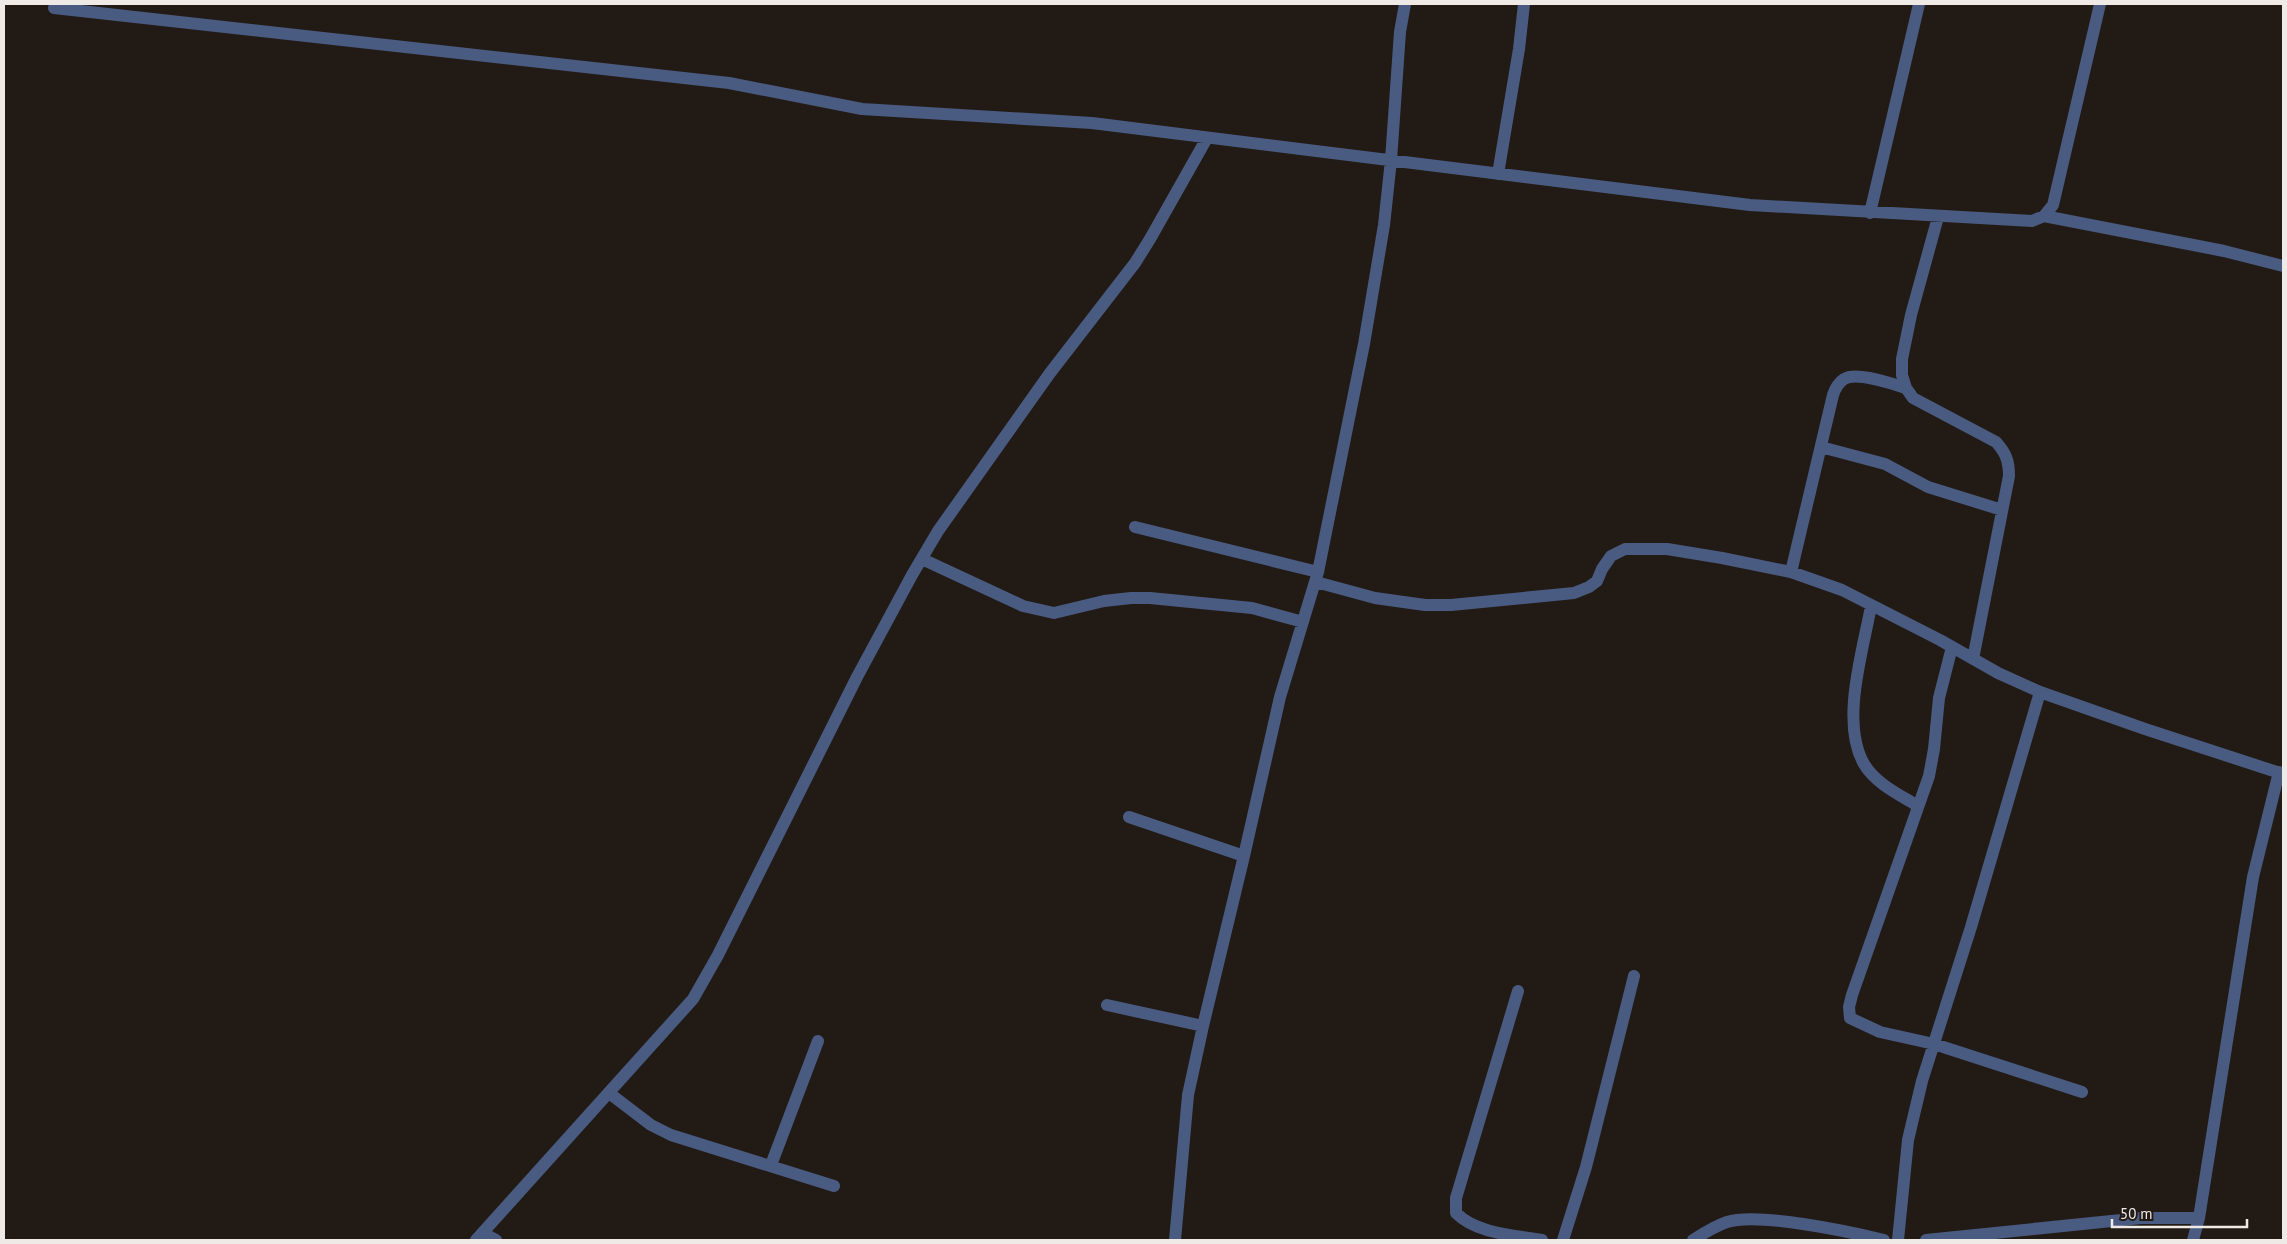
<svg xmlns="http://www.w3.org/2000/svg" width="2287" height="1244" viewBox="0 0 2287 1244" font-family="'PT Sans',sans-serif">
	<rect width="100%" height="100%" fill="#221b15"/>
	<g fill="none" stroke-linecap="round" stroke-linejoin="round">
		<path stroke="#4a5b82" stroke-width="12" d="M54,8L729,83L862,109L1092,123L1750,205L2032,221L2044,216L2053,205L2100,4
			M1498,174L1519,49L1524,4
			M1870,213L1919,4
			M2044,216L2224,251L2283,266
			M1938,217L1911,315L1902,359V375L1906,388L1913,398L1996,442C2006,453 2009,461 2009,476L1973,659
			M1821,447L1885,464L1928,487L2002,510
			M1135,527L1318,572
			M922,559L1023,606L1054,613L1104,601L1131,598H1150L1252,608L1303,622
			M1791,572L1833,395C1835,389 1838,383 1844,379C1857,371 1892,384 1906,388
			M1316,582L1375,598L1425,605H1451L1574,593L1589,587L1597,581L1602,569L1611,556L1625,549H1667L1722,558L1791,572L1842,590L1940,640L1998,673L2040,692L2145,729L2283,774
			M1871,606C1863,651 1840,722 1864,764C1876,784 1900,795 1918,806
			M1952,647L1939,698L1934,749L1929,776L1852,995L1849,1007L1850,1018L1880,1032L1934,1044L2082,1092
			M1129,817L1244,856
			M1518,991L1456,1198V1213C1477,1234 1514,1235 1542,1240
			M1107,1005L1203,1026
			M609,1093L651,1125L671,1135L834,1186
			M771,1165L818,1041
			M483,1233L496,1240
			M476,1240L693,999L718,955L857,677L912,575L938,531L1050,373L1135,263L1150,239L1207,138
			M1175,1240L1188,1095L1203,1026L1244,856L1280,697L1318,572L1364,344L1384,225L1391,160L1400,32L1405,4
			M1563,1240L1586,1167L1634,976
			M1693,1240C1704,1233 1715,1226 1727,1222C1758,1212 1851,1232 1884,1240
			M1898,1240L1908,1140L1922,1081L1971,927L2040,692
			M1926,1240L2141,1218H2199
			M2193,1240L2199,1218L2253,877L2279,772"/>
	</g>
	<rect width="2287" height="1244" fill="none" stroke="#efeae6" stroke-width="10"/>
	<path d="M2112 1219v8h135v-8" fill="none" stroke="#efeae6" stroke-width="2.5"/>
	<text x="2120" y="1219" font-size="15" fill="#efeae6" stroke="#221b15" stroke-width="4" paint-order="stroke">50 m</text>
</svg>
